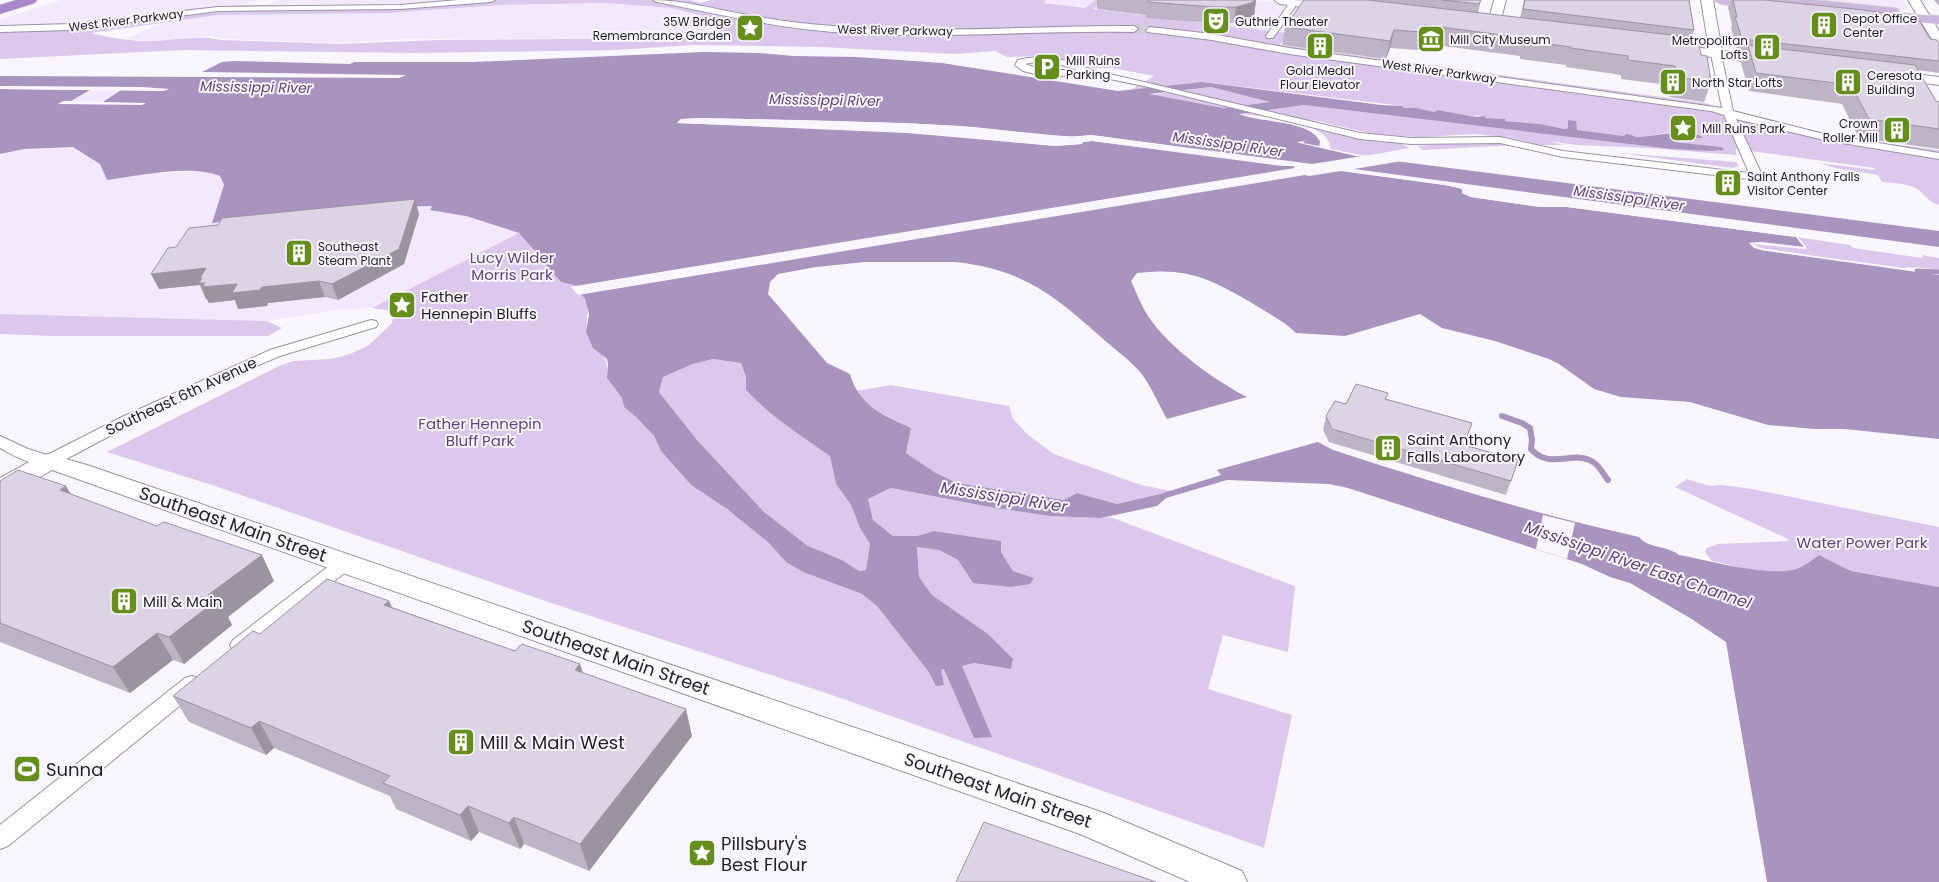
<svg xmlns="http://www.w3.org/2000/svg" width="1939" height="882" viewBox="0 0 1939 882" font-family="Poppins,sans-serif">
	<rect width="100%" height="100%" fill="#faf6fd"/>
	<path fill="#f3e9fe" d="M61,0H258L241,5L171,11L62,25H0V20Z
		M279,0H444L432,3L379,5L267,4Z
		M1046,0H1096L1085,8L1042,3Z
		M1104,0H1255L1300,5L1282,33L1093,9Z
		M1802,0H1903L1908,9L1901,10Z
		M605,3L671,8L736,23L733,35L682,38L408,39L336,43L226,39L208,36L154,41L127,39L156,25L218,15L389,13L500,5Z
		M90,90H137L118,102L71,101Z
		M73,147L100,164L159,173L204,171L220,176L224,185L212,223L378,207L432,206L430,209L466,216L519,233L372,308L335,310L267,321L0,314V154L24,149Z"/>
	<path fill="#dbc8ec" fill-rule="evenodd" d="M448,0H690L701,3L710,0H1046L1043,3L1085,8L1096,0H1104L1093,9L1287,33L1280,45L1705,103L1755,118L1859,140L1939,150V205C1928,203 1924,191 1913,187C1904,183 1892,183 1882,182L1878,175L1835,168L1819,163L1875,170L1874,168L1736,149V155L1647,148L1577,145L1549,141L1563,145H1539L1512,138L1475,134L1420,137L1386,135L1364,132L1318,121L1239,114L1304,105L1671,149L1719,151L1722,147L1673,142L1690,138H1703L1670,132L1640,138L1627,134L1624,136L1577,130L1568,120V128L1565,129L1540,124L1505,121L1504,119L1485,118L1478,115L1475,117L1438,110L1434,112L1416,108H1403V106L1202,82L1131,90L1154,76L1112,68H1092L1089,64L1043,56L1007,57L995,51L955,54L821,47L694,45L617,50L417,53L183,50L0,59V25C77,29 151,10 227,6C300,2 375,12 448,0ZM605,3L671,8L736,24L727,23L721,32L702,37L683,38L439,40L340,44L221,40C198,35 177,40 154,41C134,42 111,38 91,33L218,15L389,13L500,5Z
		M1211,87L1270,102L1223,108L1148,95Z
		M1313,128L1355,138L1402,144L1409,148L1366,156L1331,149C1330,138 1322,133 1313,128Z
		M1479,142L1517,145L1423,150L1417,146Z
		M1619,153L1736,162L1739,166L1733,168Z
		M519,233C529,243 535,256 546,265C559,276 576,283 584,298C592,311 583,325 588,336C598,358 609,350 607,378L622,398L624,407L637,418L654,436L661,451L691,485L727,509L769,543L786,562L803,572L862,594L877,606L928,671L936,686L941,670L974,663L1010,669L988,634L932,595L919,577L917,547L939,550L958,560L973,583L1013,571L1001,552V541L934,531L917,536H893L873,520L868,499L891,488L995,508L1050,516L1101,518L1110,517L1295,586L1288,652L1223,635L1208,689L1292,715L1264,848L829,694L545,601L215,486L107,452L279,366L293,361L331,359L350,354L369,345L392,323L394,311L372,308Z
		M1796,237L1850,245L1853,248L1922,258V255L1939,258V270L1917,267L1904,271L1754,248L1751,242Z
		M0,314L267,321L282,328L268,336H55L0,334Z
		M713,359L741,363L746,377V390C771,417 800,435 830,456L836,484L851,505L860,528L870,544L866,570L859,571L842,560L808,546L764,512L697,440L659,392L663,377L693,364Z
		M891,385L1009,406L1013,419L1028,435L1054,454L1141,485L1172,491L1117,504L1077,493L1064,500L957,483L936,473L906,453L911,428C892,419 867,409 856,391Z
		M1687,479L1710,486L1722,485L1752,489L1939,527V587L1851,571L1819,555C1812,559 1806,565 1799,568C1772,579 1739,566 1712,561L1705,552L1706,548L1718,544L1789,541L1786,538L1675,487Z"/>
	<path fill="#a993bf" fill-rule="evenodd" d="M704,52L759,53L794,56L857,57L942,63L1118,91L1202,82L1381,105L1403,106V108H1416L1434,112L1438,110L1475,117L1485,116V118L1505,119V121L1540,124L1565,129L1568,128V120L1576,121L1577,130L1624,136L1626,134C1632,134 1635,138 1641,137C1656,136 1692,127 1703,138H1690L1674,142L1722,147L1724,150L1710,151L1671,149L1304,105L1239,114C1260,123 1311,120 1320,142L1319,146L1303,143L1305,141L1297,142L1299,143L1356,156L1939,231V247H1924L1091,135C1051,140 1000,128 959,126C874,121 788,120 703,118L681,119L677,123L885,131L1055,146L1081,144L1083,142L1092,141L1282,166H1307L1445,185L1462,189V193L1471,197L1540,207H1567L1796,237L1804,247L1761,242L1749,243L1761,250L1939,275V439L1845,429H1814L1768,425L1690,402L1621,397L1594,389L1559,364L1549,359L1495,341L1442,328L1420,314L1345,336L1296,333C1283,320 1267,313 1252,303C1209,278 1187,267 1137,273L1131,281C1136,292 1141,305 1148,316C1168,347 1214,380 1247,397L1167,419C1159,405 1151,386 1141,373C1129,359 1114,349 1101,337C1053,294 1022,269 955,262H865L816,267L778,274L770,282L768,294L827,363L850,374C859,406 883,415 911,428L906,453L936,473L957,483L1064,500L1077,493L1117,504L1160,494L1221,475L1217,470L1318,442L1333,450C1434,483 1535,514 1639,537C1649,549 1666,545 1679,555C1708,560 1773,579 1799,568C1806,565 1813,559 1819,555L1851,571L1939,587V882H1767L1726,642L1690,618L1630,583L1610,577L1582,564L1348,488L1329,484L1227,480L1166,498L1157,506L1101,518L1050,516L995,508L891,488L868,499L873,520L893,536H917L934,531L1001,541V552L1013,571L1034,578L1030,584L1011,587L973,583L958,560L939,550L917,547L919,577L932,595L988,634L1013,659L1011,669L974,663L962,666L992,737L974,738L944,669L941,670L944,685L936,686L928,671L877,606L862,594L803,572L786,562L769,543L727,509L691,485L661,451L654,436L637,418L624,407L622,398L607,378L608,364L607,359L593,348L586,332L589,314L585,299L574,285L561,282L519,233L466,216L430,210L432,206L378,207L212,223L224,185L220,176C190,164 139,176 107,180L100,164L73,147L24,149L0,154V89L90,90L71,101H63L58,104L142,105L146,103L103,102L121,90L163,91L169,89L0,86V76L399,78L406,75L202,72L222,62L235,61L350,64L354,62H473ZM1211,87L1270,102L1223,108L1149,94ZM713,359L741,363L746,377V390C771,417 800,435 830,456L836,484L851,505L860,528L870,544L866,570L859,571L842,560L808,546L764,512L697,440L659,392L663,377L693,364Z"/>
	<path fill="#faf6fd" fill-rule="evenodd" d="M0,86L142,87L169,89L163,91L0,89Z
		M703,118L904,123L960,126L1072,137L1091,135L1312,164L1369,155L1408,160L1354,169L1939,247V250L1901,246L1463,187L1464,191L1471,195L1541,204H1568L1796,235L1806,246V249L1752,244L1761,248L1815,256L1904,268L1909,267L1939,273V275L1761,250L1754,248L1749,243L1761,242L1804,247L1796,237L1567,207H1540L1471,197L1462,193V189L1459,187L1341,171L1309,176L1305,175L578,295L572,288L569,287L1295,168L1293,166L1092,141L1083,142L1082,144L1055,146L930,134L677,123L681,119ZM703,120L904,126L960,129L1072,140L1091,137L1290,164L1092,138L1082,140L1080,142L1055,143L885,129L683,122Z
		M1543,515L1575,523L1567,559L1536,549Z"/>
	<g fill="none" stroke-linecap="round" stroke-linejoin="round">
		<path stroke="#a993bf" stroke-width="5" d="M1917,271L1939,272"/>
		<path stroke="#a993bf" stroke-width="6" d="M1502,416L1522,423L1530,428L1532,440L1531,449C1550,471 1574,449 1593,462C1600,466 1603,474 1608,480"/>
		<path stroke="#cfcbd2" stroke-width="9" stroke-dasharray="9 4.5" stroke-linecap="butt" d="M1134,29L1150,30"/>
		<g stroke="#9b93a4" stroke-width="2">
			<path id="street" d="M459,0H495L491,2L400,9L218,11L71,30L0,32V26L71,24L218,7L400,5Z
				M653,0C683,0 713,9 743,14C773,20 803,24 833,26C933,35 1034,25 1134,26L1138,29L1134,32C1034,30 933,40 833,32C774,27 716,14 657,2Z
				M1289,0H1295V7L1273,38H1267L1266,36L1287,7Z
				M1150,27L1212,34L1289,48L1722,108L1711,54L1716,51L1721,54L1733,111L1824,134L1939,153V159L1824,140L1736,119L1763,177L1757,180L1563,157L1500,143L1411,144L1360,139L1148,87L1091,75L1054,76L1035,74L1023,71L1015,65L1018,60C1045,53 1068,61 1093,70L1360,133L1411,138L1500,137L1563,151L1749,173L1724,115L1711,111L1289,54L1212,40L1147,32L1146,30ZM1035,62L1062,65L1077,70H1044L1025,64Z
				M371,320L376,321L378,324L376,327L280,356L247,370L134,423L55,465C38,469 14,456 0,448V436L28,449L47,455L122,417L270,350Z
				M345,557L352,559L354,563L352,567L247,650L240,652L233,650L230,645L233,640L338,559Z
				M192,676L199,678L202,684L199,690L8,846L0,849V825L185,678Z"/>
		</g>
		<g stroke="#9b93a4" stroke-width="2">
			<path id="secondary" d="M1274,0C1288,0 1331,0 1340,7L1334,11L1280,4Z
				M1494,0H1506L1499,27L1493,31L1487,27Z
				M1701,0H1713L1722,51L1776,57L1783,61L1781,64L1776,65L1663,51L1661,48L1668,44L1709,49Z
				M1908,0H1920L1939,31V45L1933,41Z
				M1891,71L1939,77V85L1886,78L1884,75L1886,72Z
				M49,454L90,466L1104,813L1242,871L1247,882H1190L1080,834L52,470L9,495L0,497V478L40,456Z"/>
		</g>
		<g stroke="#d3d2d4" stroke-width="2">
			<path id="primary" d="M1714,0L1768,2L1766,0H1813L1893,8L1898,9L1899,13L1939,16V24L1876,19L1871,18L1870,14L1770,3V8L1765,9L1721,4Z"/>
		</g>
		<g stroke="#d3d2d4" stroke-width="1">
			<path id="highway" d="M16,0H37L35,3L0,14V5Z"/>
		</g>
		<use href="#street" fill="#fff" fill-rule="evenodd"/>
		<use href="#secondary" fill="#fff" fill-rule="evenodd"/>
		<use href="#primary" fill="#ccb7df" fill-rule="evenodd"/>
		<use href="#highway" fill="#aa87c9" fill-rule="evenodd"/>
	</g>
	<path fill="#bdb5c5" d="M1097,0H1256L1254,16L1249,19L1234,23H1212L1146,18V15L1097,9Z
		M1304,0H1481L1478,13L1520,18L1524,0H1689L1694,30L1692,37L1701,55L1711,82L1704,102L1669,97L1668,85L1621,79V75L1566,67V65L1520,59V56L1420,43L1418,50L1390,48L1386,59L1282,45L1285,27Z
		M1731,0H1765L1930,39L1939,43V73L1918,70L1936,101L1939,102V149L1859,138L1842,104L1749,91L1741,63L1745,51L1737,50L1731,28L1732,25L1728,7Z
		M1934,0H1939V6Z
		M419,214L404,264L338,300L325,297L268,303L267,306L238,309L235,300L209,303L207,299H206L200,285L159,289Z
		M1386,399L1472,423L1464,445L1518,460L1506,495L1329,442L1323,430L1326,416L1346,404Z
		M0,481L71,495L274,581L228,617L232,625L184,664L173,660L130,693L0,642Z
		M389,601L392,607L515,651L580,664L583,673L692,736L589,871L524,844L520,849L479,832L471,841L396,809L390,796L274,748L266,755L189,722L173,696L260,634Z"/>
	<path fill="#9a94a0" d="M1256,0L1254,16L1249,19L1234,23L1236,7Z
		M1424,25L1420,43L1418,50L1422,32Z
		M1394,30L1390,48L1386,59L1390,41Z
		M415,199L419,214L404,264L338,300L332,284Z
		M206,268L237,284L262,287L319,281L325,297L268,303L267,306L238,309L235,300L209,303L207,299H206L200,285L159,289L151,274Z
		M66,486L81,511L60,490Z
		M262,555L274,581L228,617L232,625L184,664L169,637L208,595Z
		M389,601L400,627L384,605Z
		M157,633L173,660L130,693L113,667Z
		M580,664L588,690L575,670Z
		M686,709L692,736L589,871L580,844Z
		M259,721L274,748L266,755L251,728Z
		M468,806L479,832L471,841L460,815Z
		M514,817L524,844L520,849L509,823Z"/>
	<path fill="#dcd3e5" stroke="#9a94a0" d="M1150,0H1256L1251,3L1236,7H1214L1147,2Z
		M1304,0H1368L1698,38L1701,55L1707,56L1711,82L1676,77L1675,66L1628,60V56L1571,48V47L1525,41L1526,38L1424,25L1422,32L1394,30L1390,41L1285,27Z
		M1442,0H1481L1479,4Z
		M1525,0H1689L1694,30L1523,9Z
		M1733,0H1765L1864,10L1918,19L1930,39L1937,40L1939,43V61L1742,39L1735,17H1737Z
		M1748,45L1915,65L1936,101L1939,102V129L1869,119L1851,85L1756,73Z
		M415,199L399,249L332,284L319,281L262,287L260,290L232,293L237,284L202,287L205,283H199L202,278H200L206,268L151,274L168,248L176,247L189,228L218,225L222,218Z
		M1356,384L1388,393L1385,399L1472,423L1464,445L1518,460L1511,481L1332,429L1326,416L1335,401L1346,404Z
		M18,470L66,486L60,490L157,526L164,522L262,555L208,595L218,599L169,637L157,633L113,667L0,623V481Z
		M327,579L389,601L384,605L515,651L522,644L580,664L575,670L686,709L580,844L514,817L509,823L468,806L460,815L383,783L390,776L259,721L251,728L173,696L253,631L260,634Z
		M984,822L1156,882H956Z"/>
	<defs>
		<g id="theatre-square" transform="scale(1.4375)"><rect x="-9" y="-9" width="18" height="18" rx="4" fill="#658e1d" stroke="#faf6fd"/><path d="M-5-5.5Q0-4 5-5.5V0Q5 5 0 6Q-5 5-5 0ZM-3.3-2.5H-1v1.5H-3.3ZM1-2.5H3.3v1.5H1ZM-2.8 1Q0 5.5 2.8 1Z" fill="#fff"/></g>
		<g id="building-square" transform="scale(1.4375)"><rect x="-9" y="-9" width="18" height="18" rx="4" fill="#658e1d" stroke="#faf6fd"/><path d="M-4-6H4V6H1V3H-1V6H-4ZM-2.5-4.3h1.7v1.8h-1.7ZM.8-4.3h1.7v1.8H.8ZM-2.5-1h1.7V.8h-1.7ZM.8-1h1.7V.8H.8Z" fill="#fff"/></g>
		<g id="sight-square" transform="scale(1.4375)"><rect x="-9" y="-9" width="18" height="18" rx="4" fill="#658e1d" stroke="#faf6fd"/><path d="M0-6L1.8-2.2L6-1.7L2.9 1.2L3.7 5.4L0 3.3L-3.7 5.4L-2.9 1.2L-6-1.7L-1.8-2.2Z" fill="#fff"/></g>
		<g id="museum-square" transform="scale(1.4375)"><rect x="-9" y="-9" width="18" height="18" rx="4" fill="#658e1d" stroke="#faf6fd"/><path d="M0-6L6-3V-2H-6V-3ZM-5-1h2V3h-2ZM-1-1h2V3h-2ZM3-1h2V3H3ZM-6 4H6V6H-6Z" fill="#fff"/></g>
		<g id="parking-square" transform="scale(1.4375)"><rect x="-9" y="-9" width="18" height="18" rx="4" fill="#658e1d" stroke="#faf6fd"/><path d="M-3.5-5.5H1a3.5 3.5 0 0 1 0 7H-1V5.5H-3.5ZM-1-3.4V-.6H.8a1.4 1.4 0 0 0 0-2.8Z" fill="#fff"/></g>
		<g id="stadium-square" transform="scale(1.4375)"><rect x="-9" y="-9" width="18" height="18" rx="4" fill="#658e1d" stroke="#faf6fd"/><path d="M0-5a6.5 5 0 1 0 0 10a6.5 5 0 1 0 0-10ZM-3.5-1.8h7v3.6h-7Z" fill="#fff"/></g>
	</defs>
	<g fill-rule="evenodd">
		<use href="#theatre-square" x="1216" y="21"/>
		<use href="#building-square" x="1824" y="25"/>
		<use href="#sight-square" x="750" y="28"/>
		<use href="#museum-square" x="1431" y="39"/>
		<use href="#building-square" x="1320" y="46"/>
		<use href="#building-square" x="1767" y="47"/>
		<use href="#parking-square" x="1047" y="67"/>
		<use href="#building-square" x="1673" y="82"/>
		<use href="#building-square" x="1848" y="82"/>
		<use href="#sight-square" x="1683" y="128"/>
		<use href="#building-square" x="1897" y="130"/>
		<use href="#building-square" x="1728" y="183"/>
		<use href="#building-square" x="299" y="253"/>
		<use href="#sight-square" x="402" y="305"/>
		<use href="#building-square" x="1388" y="448"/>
		<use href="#building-square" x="124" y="601"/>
		<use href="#building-square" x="461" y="742"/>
		<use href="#stadium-square" x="27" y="769"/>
		<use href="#sight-square" x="702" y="853"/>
	</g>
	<g text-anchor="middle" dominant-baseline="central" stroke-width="4" stroke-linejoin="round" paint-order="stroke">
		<g font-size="12" fill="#221f26" stroke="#faf6fd" text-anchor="start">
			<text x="1843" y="18">Depot Office<tspan x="1843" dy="14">Center</tspan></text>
			<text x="731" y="21" text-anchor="end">35W Bridge<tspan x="731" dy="14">Remembrance Garden</tspan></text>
			<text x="1235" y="21">Guthrie Theater</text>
			<text x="1450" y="39">Mill City Museum</text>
			<text x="1748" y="40" text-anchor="end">Metropolitan<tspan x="1748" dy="14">Lofts</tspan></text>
			<text x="1066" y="60">Mill Ruins<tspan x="1066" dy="14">Parking</tspan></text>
			<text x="1320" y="70" text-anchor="middle">Gold Medal<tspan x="1320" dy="14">Flour Elevator</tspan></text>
			<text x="1867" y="75">Ceresota<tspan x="1867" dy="14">Building</tspan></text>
			<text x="1692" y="82">North Star Lofts</text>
			<text x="1878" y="123" text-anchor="end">Crown<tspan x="1878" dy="14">Roller Mill</tspan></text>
			<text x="1702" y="128">Mill Ruins Park</text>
			<text x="1747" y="176">Saint Anthony Falls<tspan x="1747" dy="14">Visitor Center</tspan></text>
			<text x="318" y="246">Southeast<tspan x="318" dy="14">Steam Plant</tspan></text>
		</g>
		<g font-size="12" fill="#221f26" stroke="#faf6fd">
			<text transform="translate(126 20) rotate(-7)">West River Parkway</text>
			<text transform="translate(895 30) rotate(1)">West River Parkway</text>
			<text transform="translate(1439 71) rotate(8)">West River Parkway</text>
		</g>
		<g font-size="14" font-style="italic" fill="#62427c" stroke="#faf6fd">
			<text transform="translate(256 87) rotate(1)">Mississippi River</text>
			<text transform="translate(825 100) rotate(1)">Mississippi River</text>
			<text transform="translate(1228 144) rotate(8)">Mississippi River</text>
			<text transform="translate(1629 198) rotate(8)">Mississippi River</text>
		</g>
		<g font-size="15" fill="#63437d" stroke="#faf6fd">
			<text x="512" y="257">Lucy Wilder<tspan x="512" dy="17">Morris Park</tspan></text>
			<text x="480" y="423">Father Hennepin<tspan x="480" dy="17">Bluff Park</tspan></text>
			<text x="1862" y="542">Water Power Park</text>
		</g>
		<g font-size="15" fill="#221f26" stroke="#faf6fd" text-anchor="start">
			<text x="421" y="296">Father<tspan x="421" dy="17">Hennepin Bluffs</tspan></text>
			<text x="1407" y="439">Saint Anthony<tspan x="1407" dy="17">Falls Laboratory</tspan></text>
			<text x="143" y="601">Mill &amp; Main</text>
		</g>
		<g font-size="15" fill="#221f26" stroke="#faf6fd">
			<text transform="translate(181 396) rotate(-25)">Southeast 6th Avenue</text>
		</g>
		<g font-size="16" font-style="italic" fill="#62427c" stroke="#faf6fd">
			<text transform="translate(1004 497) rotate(9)">Mississippi River</text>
			<text transform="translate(1638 565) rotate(19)">Mississippi River East Channel</text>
		</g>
		<g font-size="18" fill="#221f26" stroke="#faf6fd">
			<text transform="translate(233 524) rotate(19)">Southeast Main Street</text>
			<text transform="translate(616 657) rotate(19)">Southeast Main Street</text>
			<text transform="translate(998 790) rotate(19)">Southeast Main Street</text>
		</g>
		<g font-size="18" fill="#221f26" stroke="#faf6fd" text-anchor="start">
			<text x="480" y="742">Mill &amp; Main West</text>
			<text x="46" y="769">Sunna</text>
			<text x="721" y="843">Pillsbury's<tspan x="721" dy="21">Best Flour</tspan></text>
		</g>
	</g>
</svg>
